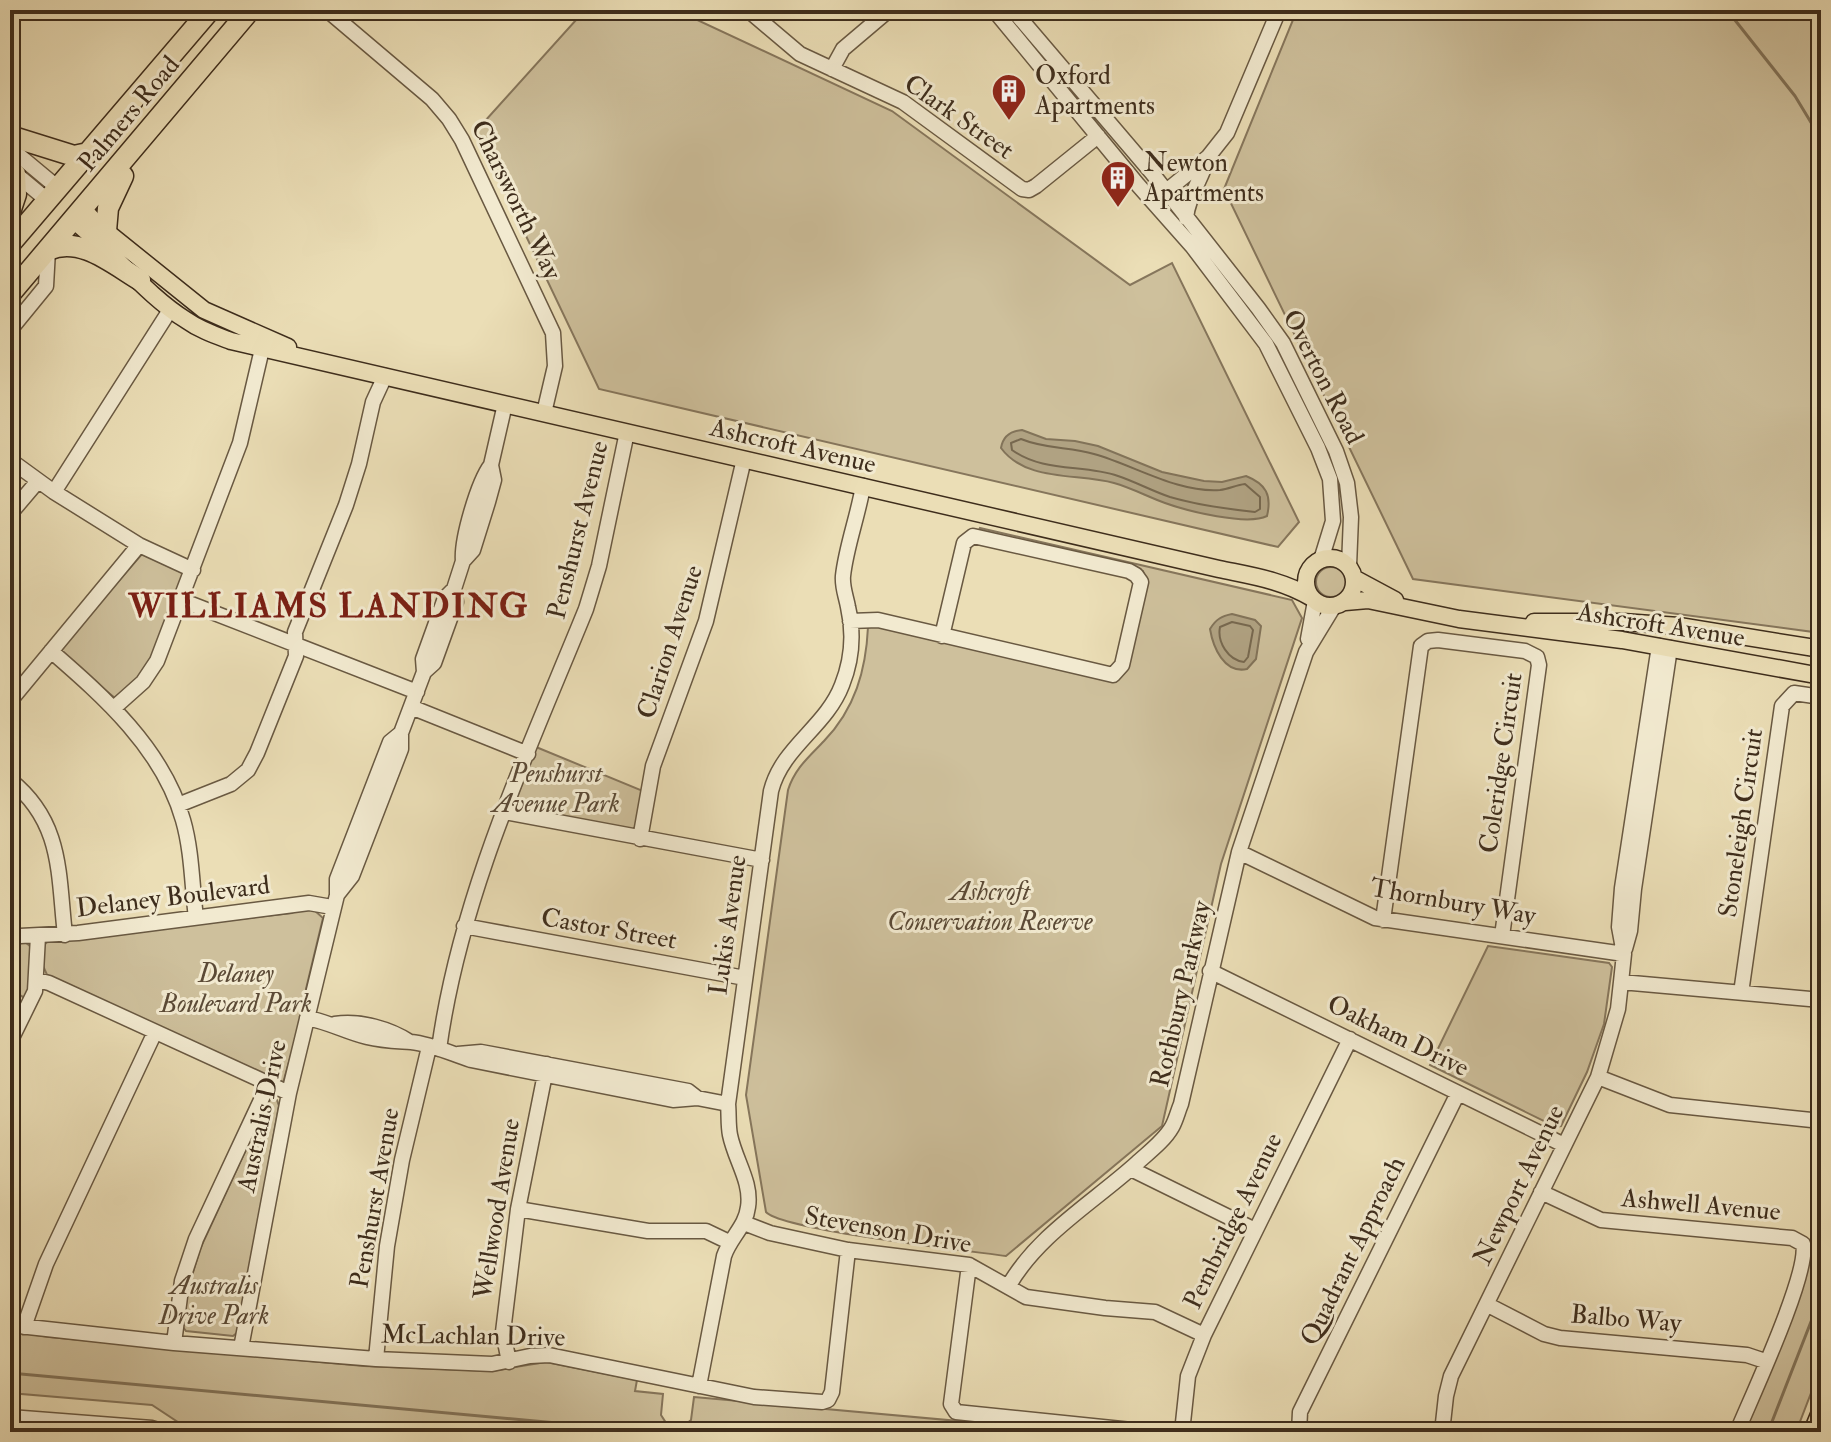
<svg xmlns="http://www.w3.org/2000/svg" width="1831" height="1442" viewBox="0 0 1831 1442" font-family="'IM FELL Double Pica',serif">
	<rect width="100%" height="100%" fill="#ebdeb6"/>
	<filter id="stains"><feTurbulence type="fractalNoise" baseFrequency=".0025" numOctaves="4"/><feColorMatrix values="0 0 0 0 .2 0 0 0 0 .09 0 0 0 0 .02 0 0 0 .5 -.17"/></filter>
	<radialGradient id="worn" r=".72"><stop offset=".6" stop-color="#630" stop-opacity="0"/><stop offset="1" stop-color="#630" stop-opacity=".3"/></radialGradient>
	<path fill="#cec09c" stroke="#86765c" stroke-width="2" d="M585,10H676L892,111L1130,285L1172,263L1299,522L1278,547L599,389L476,131Z
		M1297,10H1821V633L1413,579L1224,189Z
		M980,528L1292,600L1302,618L1221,864L1162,1126L1006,1256C970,1251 782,1230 766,1212L746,1095L788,790C795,768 809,757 824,741C855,709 866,670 868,627L873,625L1116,681L1126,670L1146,580L1143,571L979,530Z
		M142,554L184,573L148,670L115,698L63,656L61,647Z
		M1316 582a15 15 0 1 1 30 0a15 15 0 1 1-30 0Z
		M536,747L643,791L636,827L631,832L515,808V802Z
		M297,910H314L323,918L306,989L308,996L283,1083L48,977L43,966L44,945L48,941L292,913Z
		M24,941L31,947V983L25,998L10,990V944Z
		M1488,946L1609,963L1612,967L1604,1024L1587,1072L1561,1126L1556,1127L1430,1065Z
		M272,1099L277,1100L279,1106L238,1332L233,1336L186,1331L183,1327L188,1289L200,1249L268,1102Z
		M1821,1218V1367L1796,1432H1744L1802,1288Z
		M10,1331L49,1337L364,1366L492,1371L546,1362L637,1380L635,1391L663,1394L661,1415L668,1426L666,1432H193L152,1405L10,1393Z
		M694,1397L1080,1432H680L681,1428L691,1420Z"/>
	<path fill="#b0a282" stroke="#827359" stroke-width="2" d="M1022,430L1046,439L1075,441L1098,446L1162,472L1204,481L1222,482L1246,476C1266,484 1272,495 1267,516C1247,526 1187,511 1165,503C1148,497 1132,488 1114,483C1077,473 1026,482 1001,448C1003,436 1010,431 1022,430Z
		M1232,614L1255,620L1261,626L1256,659L1247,669C1224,674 1213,647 1210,629C1216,619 1222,616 1232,614Z"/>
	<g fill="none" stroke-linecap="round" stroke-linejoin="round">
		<path stroke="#77684f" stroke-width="2" d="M1021,439C1045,449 1069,447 1094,454C1134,465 1177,493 1220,490C1229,489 1236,485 1245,484L1260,497V509L1255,512C1227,509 1197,505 1170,497C1152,491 1136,482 1118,476C1083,464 1044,473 1012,450L1011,443Z
			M1232,622L1250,626L1253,630L1248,657L1244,662C1228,660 1217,642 1220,627Z"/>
		<path stroke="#827359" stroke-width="3" d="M1727,10L1795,96L1821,139
			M10,1373L655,1432
			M1768,1432L1821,1296"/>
		<g stroke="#695942" stroke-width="17">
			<path id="minor" d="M327,10L432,99L449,119L462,140L553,333L555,366L544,413
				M748,10L800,54L903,102L1022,189L1029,190L1036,186L1098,136
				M994,10L1138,185L1192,246L1266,344L1318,448L1330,479L1333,521L1321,560
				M1013,10L1152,173L1258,308L1283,343L1336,451L1347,483L1351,517L1349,566
				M832,69L843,49L889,10
				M10,148L58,188
				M11,170L47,200
				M1159,197L1208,157L1227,133L1279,10
				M1186,218C1188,196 1202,179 1208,157
				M10,330L46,286L48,250
				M10,460L54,492L139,545L193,570
				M54,492L170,310
				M10,514L38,481
				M463,561C461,540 478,482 491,465
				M181,600L417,692
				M850,621L878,620L1113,675L1122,665L1141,582L1136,575L1129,571L973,536L964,543L942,636
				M1308,639L1315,601
				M51,651C104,697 163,749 183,820C192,851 192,886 196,918
				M424,672L434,663L456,602L454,589L463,561L473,550L488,502L494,480L491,465L505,404
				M10,701L139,545
				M115,707L143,682L157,661L240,443L262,349
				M411,707L528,754
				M10,780C63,822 58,874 65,935
				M178,805L231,784L248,770L257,753L296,656L295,632L346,505L359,464L373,402L385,376
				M505,812L762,860
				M640,839L653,766L706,621L744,459
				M1239,852L1375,918L1624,954
				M337,895L352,876L401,749V733L424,672L423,659L445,598L454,589
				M1383,920L1421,646L1428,641L1438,640L1525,651L1537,657L1539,665L1502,936
				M464,926L745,978
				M10,939L20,936L78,933L309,903L332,907
				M1625,949L1630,931L1634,889L1670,648
				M1210,971L1564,1145
				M37,980L49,983L289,1093
				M1621,982L1821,1000
				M1741,993L1782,706L1794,693L1821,697
				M307,1018C329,1022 346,1032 367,1037C383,1041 396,1041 411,1042C432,1044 452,1054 471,1060L673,1100L697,1098L728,1104
				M335,1024C360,1020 390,1029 410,1042
				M10,1042L35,991L38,936
				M439,1049C460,895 528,752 586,609L599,566L627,432
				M458,1054L481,1052L688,1091L697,1098
				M1598,1077L1670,1105L1821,1121
				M1131,1169L1255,1230
				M1541,1192L1601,1220L1792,1238L1803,1244C1810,1272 1751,1398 1737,1432
				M518,1209L648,1231H706L729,1242
				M744,1223L770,1233L848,1250L969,1265L1026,1297L1105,1308L1155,1312L1204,1335
				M969,1265L951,1404L956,1412L1151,1432
				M1008,1287C1037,1235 1094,1202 1137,1163C1149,1152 1164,1141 1172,1127C1176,1120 1178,1111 1181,1104L1239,852L1306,652L1334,606
				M1488,1305L1544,1334L1560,1338L1747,1355L1765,1361
				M10,1325L174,1343L376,1359L492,1364L530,1356L549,1355L754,1397L822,1402L828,1400L832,1392L848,1250
				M24,1327L46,1264L155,1032
				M174,1343L182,1281L196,1239L268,1085
				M241,1348L289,1093L337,895V879L390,742L401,733
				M376,1359L387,1246L402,1160L429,1047
				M509,1362L503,1332L518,1209L547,1064
				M699,1386L724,1256C730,1238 746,1226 748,1207C752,1182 735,1160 730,1135C728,1125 729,1114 728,1104L771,791C782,747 826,727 842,685C852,660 854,633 848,607C846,596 842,587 843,576C846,547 858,516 863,486
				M10,1417L152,1428L165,1432
				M1182,1432L1188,1376L1204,1335L1350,1039
				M1299,1432L1300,1412L1458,1093
				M1442,1432L1446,1396L1451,1376L1598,1077L1618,1009L1621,982L1624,954L1619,927L1622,888L1659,646"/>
		</g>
		<g stroke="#3e2d1c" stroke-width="19">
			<path id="major" d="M83,209L97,224L204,310L288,347
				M73,220C111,250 147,296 186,320C200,330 215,335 231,341L1219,569C1252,576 1282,580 1312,598
				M1306 582a24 24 0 1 1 48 0a24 24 0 1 1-48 0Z
				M1354,578L1395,600
				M1345,602L1368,600L1459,619L1622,640L1821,676
				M1534,622H1623L1679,626L1821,649"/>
		</g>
		<g stroke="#3e2d1c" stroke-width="23">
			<path id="highway" d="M10,136L74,156L88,153
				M10,212L16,194L15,174
				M106,231L108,208L123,176
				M10,244L210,10
				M48,250C80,235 113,264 140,280
				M10,294L250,10
				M1814,1432L1821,1415"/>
		</g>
		<use href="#minor" stroke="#f2ead0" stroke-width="14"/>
		<use href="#major" stroke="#ebdeb6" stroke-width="16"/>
		<use href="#highway" stroke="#ebdeb6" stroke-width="20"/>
	</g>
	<defs>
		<g id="building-pin" transform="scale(1.8)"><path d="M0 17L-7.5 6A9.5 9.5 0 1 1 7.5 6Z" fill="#8f2418" stroke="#f2ead0"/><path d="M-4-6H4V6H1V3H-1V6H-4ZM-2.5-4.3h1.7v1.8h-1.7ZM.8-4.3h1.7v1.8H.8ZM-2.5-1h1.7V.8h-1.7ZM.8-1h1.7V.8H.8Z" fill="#fff"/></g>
	</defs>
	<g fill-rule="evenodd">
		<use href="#building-pin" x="1009" y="91"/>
		<use href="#building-pin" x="1118" y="178"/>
	</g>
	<g text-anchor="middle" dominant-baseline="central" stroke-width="6" stroke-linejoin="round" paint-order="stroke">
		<g font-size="26" fill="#3e2d1c" stroke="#f2ead0" text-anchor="start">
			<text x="1035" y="76">Oxford<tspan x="1035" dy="30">Apartments</tspan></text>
			<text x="1144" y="163">Newton<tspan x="1144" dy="30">Apartments</tspan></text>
		</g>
		<g font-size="26" fill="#3e2d1c" stroke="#f2ead0">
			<text transform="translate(129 114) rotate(-50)">Palmers Road</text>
			<text transform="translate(959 117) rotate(35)">Clark Street</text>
			<text transform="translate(516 200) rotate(64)">Charsworth Way</text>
			<text transform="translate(1323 377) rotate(63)">Overton Road</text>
			<text transform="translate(793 446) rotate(13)">Ashcroft Avenue</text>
			<text transform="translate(578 530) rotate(-76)">Penshurst Avenue</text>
			<text transform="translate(1661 625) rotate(9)">Ashcroft Avenue</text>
			<text transform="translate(670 642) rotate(-72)">Clarion Avenue</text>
			<text transform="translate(1501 763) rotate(-82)">Coleridge Circuit</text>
			<text transform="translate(1741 823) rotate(-82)">Stoneleigh Circuit</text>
			<text transform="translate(173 897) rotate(-7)">Delaney Boulevard</text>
			<text transform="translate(1453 902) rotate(10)">Thornbury Way</text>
			<text transform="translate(728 925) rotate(-82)">Lukis Avenue</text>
			<text transform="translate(609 929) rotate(10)">Castor Street</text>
			<text transform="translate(1181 994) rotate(-77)">Rothbury Parkway</text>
			<text transform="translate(1398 1036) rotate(26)">Oakham Drive</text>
			<text transform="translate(262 1116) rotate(-78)">Australis Drive</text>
			<text transform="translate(1519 1185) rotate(-64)">Newport Avenue</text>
			<text transform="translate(375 1198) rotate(-80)">Penshurst Avenue</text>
			<text transform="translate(1701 1205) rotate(5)">Ashwell Avenue</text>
			<text transform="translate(497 1209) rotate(-81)">Wellwood Avenue</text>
			<text transform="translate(1233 1221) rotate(-64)">Pembridge Avenue</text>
			<text transform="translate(888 1230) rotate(10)">Stevenson Drive</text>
			<text transform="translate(1353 1251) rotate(-64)">Quadrant Approach</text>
			<text transform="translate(1626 1319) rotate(5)">Balbo Way</text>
			<text transform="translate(473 1336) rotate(1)">McLachlan Drive</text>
		</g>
		<g font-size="26" font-style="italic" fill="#5b4a36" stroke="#f2ead0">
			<text x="556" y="774">Penshurst<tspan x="556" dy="30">Avenue Park</tspan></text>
			<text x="990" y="892">Ashcroft<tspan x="990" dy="30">Conservation Reserve</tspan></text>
			<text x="236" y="974">Delaney<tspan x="236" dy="30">Boulevard Park</tspan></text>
			<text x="214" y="1286">Australis<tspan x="214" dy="30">Drive Park</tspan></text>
		</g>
		<g font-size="34" font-weight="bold" letter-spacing="2" fill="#7a1f14" stroke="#f2ead0">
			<text x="329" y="606">WILLIAMS LANDING</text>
		</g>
	</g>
	<rect width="1831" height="1442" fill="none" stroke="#ebdeb6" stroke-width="40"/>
	<rect x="12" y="12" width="1807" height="1418" fill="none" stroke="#3e2d1c" stroke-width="4"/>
	<rect x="20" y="20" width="1791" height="1402" fill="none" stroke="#3e2d1c" stroke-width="2"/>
	<rect width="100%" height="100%" filter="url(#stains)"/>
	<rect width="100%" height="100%" fill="url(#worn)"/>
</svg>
